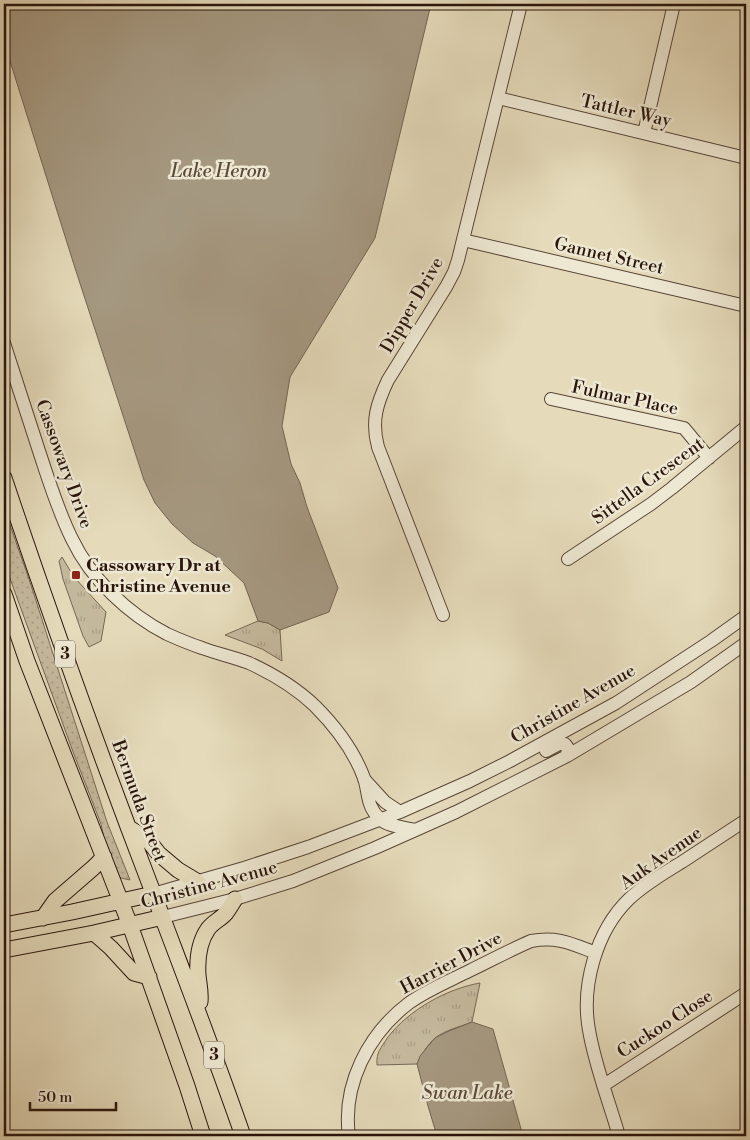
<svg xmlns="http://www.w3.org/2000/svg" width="750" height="1140" viewBox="0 0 750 1140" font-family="'Libre Bodoni',serif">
	<defs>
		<pattern id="grass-dots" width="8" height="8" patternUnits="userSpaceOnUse" patternTransform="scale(1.25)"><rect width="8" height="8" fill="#c5b99d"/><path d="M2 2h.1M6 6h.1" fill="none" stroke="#a99e86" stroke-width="1.8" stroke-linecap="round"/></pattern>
		<pattern id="park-tufts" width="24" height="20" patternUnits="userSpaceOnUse" patternTransform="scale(1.25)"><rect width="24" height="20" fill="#c5b99d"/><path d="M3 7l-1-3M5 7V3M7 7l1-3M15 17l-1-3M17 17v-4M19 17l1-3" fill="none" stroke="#a99e86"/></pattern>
	</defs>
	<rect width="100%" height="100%" fill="#e5dbbb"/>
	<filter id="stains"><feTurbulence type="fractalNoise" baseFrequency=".004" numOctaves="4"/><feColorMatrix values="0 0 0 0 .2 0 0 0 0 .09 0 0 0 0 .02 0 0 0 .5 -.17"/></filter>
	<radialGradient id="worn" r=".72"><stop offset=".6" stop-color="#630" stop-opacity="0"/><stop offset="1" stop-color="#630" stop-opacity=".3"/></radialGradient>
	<path fill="url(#grass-dots)" stroke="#776754" d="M4,508L29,579L107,822L130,880L121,878L119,876L104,839L101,824L72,749L4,562Z"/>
	<path fill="url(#park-tufts)" stroke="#776754" d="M62,557L74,577L106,612L101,641L89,647L83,636L63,579L59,561Z
		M258,621L268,623L280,630L282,661L262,649L225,635Z
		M480,983L472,1022C460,1027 445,1030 435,1038C428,1044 421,1055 417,1064L377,1065C376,1052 381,1048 388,1037C409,1010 446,989 480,983Z"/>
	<path fill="#a59880" stroke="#736452" d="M4,4H431L375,238L290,377L282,426L291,464L300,483L307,507L338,588L329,612L280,630L268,623L258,621L244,583L215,556L193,543L172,524L155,503L144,480L75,268L4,42Z
		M472,1022L493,1029L523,1136H437L428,1106L417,1064L420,1056L435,1038L449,1031Z"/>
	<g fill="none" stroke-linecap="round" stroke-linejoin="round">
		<g stroke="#584638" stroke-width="14">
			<path id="minor" d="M498,98L746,158
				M644,133L674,4
				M463,240L746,306
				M4,343C16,379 27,415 39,451C49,481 58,511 72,539C91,579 128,614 167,634C178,639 190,644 202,648C218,654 234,657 249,663C273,674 296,688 315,706C335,726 354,751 364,778C369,793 366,806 380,819C389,827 404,827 415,830
				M551,399L684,428L709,458
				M568,559L651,504L672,488L746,427
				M443,615L378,447C371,421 377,403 388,380L446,287L454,272L458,260L521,4
				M546,751L559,744H565L568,748L567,756
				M364,779L385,802L400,812
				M153,894L244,868L308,847L400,812L470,781L510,761L616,703L711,641L746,616
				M163,917L235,899L293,881L375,848L456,812L567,756L691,682L746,643
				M604,1085L746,993
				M349,1136C342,1085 368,1034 409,1003C427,990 449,981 469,971C490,961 510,950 531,941C558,936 572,944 596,953
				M619,1136C609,1101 595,1066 589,1030C581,986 596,931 629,899C645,884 664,873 682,862C703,848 725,834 746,820"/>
		</g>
		<g stroke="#29150c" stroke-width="17">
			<path id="major" d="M4,478C51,618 101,757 154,895C184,975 215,1055 243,1136
				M4,594L27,661L130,925L187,1086L203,1136
				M129,828L147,839L159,854L178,870L198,882
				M43,918L55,901L93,868L104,857
				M4,925L72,912L153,894
				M94,933L111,948L134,973L149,977
				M4,950L94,933L163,917
				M200,1002C201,992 199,985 198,975C197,959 199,942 208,929C213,922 221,919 226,913C229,909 232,904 235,899"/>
		</g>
		<use href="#minor" stroke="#eee8d3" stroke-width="12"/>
		<use href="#major" stroke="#e5dbbb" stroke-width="15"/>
	</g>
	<rect fill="#8f2418" stroke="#eee8d3" stroke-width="2" x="71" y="570" width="10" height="10" rx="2.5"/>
	<g text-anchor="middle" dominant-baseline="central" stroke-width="5" stroke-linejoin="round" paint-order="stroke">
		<g fill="#eee8d3" stroke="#645448" stroke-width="1">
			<rect x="55" y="640.5" width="20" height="27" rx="4"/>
			<rect x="204" y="1041.5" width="20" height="27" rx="4"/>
		</g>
		<g font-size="16" font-weight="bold" fill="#29150c">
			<text x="65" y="654">3</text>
			<text x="214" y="1055">3</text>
		</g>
		<g font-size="18" fill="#29150c" stroke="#eee8d3">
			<text transform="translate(626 111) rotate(13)">Tattler Way</text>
			<text transform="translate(609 256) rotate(13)">Gannet Street</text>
			<text transform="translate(412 305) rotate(-60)">Dipper Drive</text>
			<text transform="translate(625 398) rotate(12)">Fulmar Place</text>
			<text transform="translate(64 464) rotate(70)">Cassowary Drive</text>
			<text transform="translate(648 481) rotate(-36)">Sittella Crescent</text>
			<text transform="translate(573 704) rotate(-30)">Christine Avenue</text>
			<text transform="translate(139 801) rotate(70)">Bermuda Street</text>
			<text transform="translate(661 858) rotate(-35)">Auk Avenue</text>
			<text transform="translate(209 885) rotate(-15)">Christine Avenue</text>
			<text transform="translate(451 963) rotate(-28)">Harrier Drive</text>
			<text transform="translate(665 1024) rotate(-33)">Cuckoo Close</text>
		</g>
		<g font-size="18" font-weight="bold" fill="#29150c" stroke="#eee8d3" text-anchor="start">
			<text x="86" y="565">Cassowary Dr at<tspan x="86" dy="21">Christine Avenue</tspan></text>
		</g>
		<g font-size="19" font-style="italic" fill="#5b493a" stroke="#eee8d3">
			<text x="219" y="171">Lake Heron</text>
			<text x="467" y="1093">Swan Lake</text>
		</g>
	</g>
	<rect width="750" height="1140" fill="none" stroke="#e5dbbb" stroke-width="20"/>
	<rect x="5" y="5" width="740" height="1130" fill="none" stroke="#29150c" stroke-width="2.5"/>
	<rect x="10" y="10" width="730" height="1120" fill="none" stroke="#29150c"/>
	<path d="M30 1102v8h86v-8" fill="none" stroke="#29150c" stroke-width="2.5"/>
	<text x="38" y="1102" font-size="15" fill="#29150c" stroke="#eee8d3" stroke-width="4" paint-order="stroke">50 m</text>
	<rect width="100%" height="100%" filter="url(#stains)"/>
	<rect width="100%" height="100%" fill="url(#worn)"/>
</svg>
